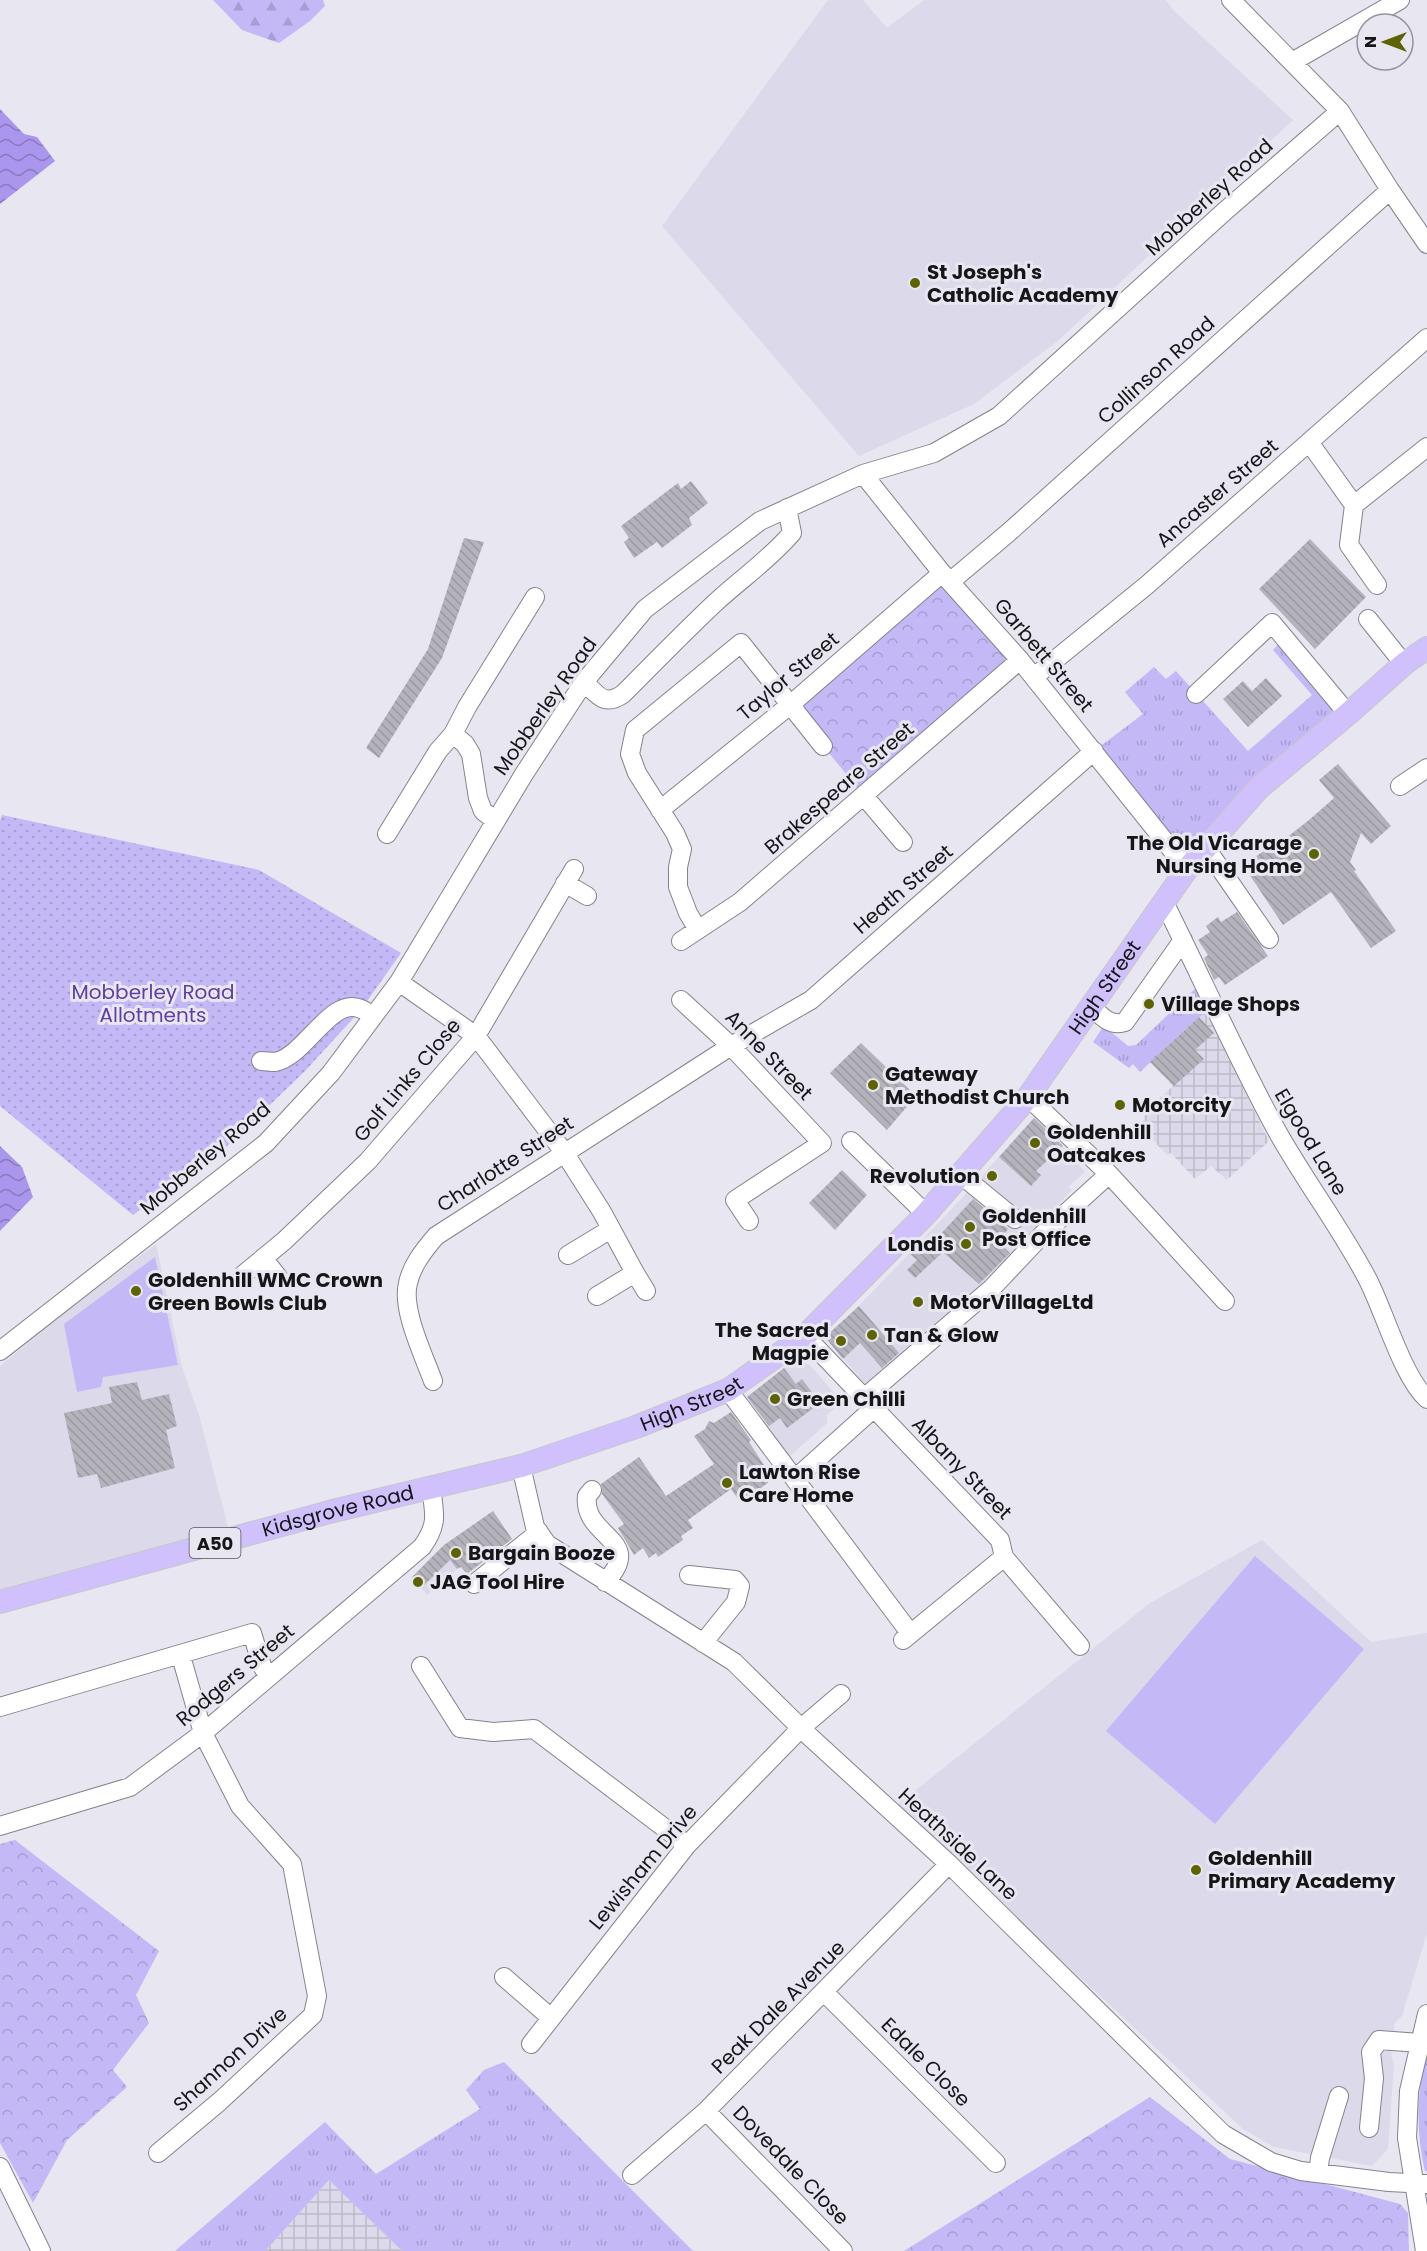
<svg xmlns="http://www.w3.org/2000/svg" width="1427" height="2251" viewBox="0 0 1427 2251" font-family="Poppins,sans-serif">
	<defs>
		<pattern id="industrial-grid" width="8" height="8" patternUnits="userSpaceOnUse" patternTransform="scale(1.5)"><rect width="8" height="8" fill="#dcd9ea"/><path d="M0 4h8M4 0v8" fill="none" stroke="#bcbac8"/></pattern>
		<pattern id="grass-tufts" width="24" height="20" patternUnits="userSpaceOnUse" patternTransform="scale(1.5)"><rect width="24" height="20" fill="#c5b8f6"/><path d="M3 7l-1-3M5 7V3M7 7l1-3M15 17l-1-3M17 17v-4M19 17l1-3" fill="none" stroke="#a89dd2"/></pattern>
		<pattern id="forest-firs" width="22" height="20" patternUnits="userSpaceOnUse" patternTransform="scale(1.5)"><rect width="22" height="20" fill="#c5b8f6"/><path d="M5 1l3.5 6h-7zM16 11l3.5 6h-7z" fill="#a89dd2"/></pattern>
		<pattern id="park-crowns" width="20" height="18" patternUnits="userSpaceOnUse" patternTransform="scale(1.5)"><rect width="20" height="18" fill="#c5b8f6"/><path d="M2 6a3 3 0 1 1 6 0M12 15a3 3 0 1 1 6 0" fill="none" stroke="#a89dd2"/></pattern>
		<pattern id="garden-dots" width="8" height="8" patternUnits="userSpaceOnUse" patternTransform="scale(1.5)"><rect width="8" height="8" fill="#c5b8f6"/><path d="M2 2h.1M6 6h.1" fill="none" stroke="#a89dd2" stroke-width="1.8" stroke-linecap="round"/></pattern>
		<pattern id="water-waves" width="16" height="10" patternUnits="userSpaceOnUse" patternTransform="scale(1.5)"><rect width="16" height="10" fill="#aa96ec"/><path d="M0 5q4-4 8 0t8 0" fill="none" stroke="#8979be"/></pattern>
		<pattern id="building-back-hatch" width="6" height="6" patternUnits="userSpaceOnUse" patternTransform="scale(1.5)"><rect width="6" height="6" fill="#b4b3bc"/><path d="M-1 5l2 2M0 0l6 6M5-1l2 2" fill="none" stroke="#9a99a1"/></pattern>
	</defs>
	<rect width="100%" height="100%" fill="#e8e6f0"/>
	<path fill="#dcd9ea" d="M828,0H863L887,28L924,0H1166L1173,10L1293,120L1059,340L974,404L859,456L662,226Z
		M1035,1117H1038L1085,1172L1068,1187L1072,1190L973,1297L866,1385L825,1337L859,1306L962,1198Z
		M156,1244L182,1367L199,1415L228,1527L213,1535L0,1593V1366L66,1311Z
		M792,1362L809,1364L842,1402L827,1415V1423L789,1457L747,1397Z
		M465,1531L457,1569L427,1595L412,1577L441,1548Z
		M1262,1540L1371,1642L1427,1633V1933L1402,2016L1394,2024L1391,2056L1394,2063L1388,2149L1372,2166L1274,2147L1243,2129L896,1806L1150,1603Z"/>
	<path fill="url(#industrial-grid)" d="M1207,1011L1220,1041L1269,1141L1227,1180L1211,1166L1195,1179L1171,1153L1167,1155L1141,1127L1146,1111L1173,1086L1150,1062L1192,1023Z
		M329,2180L402,2251H265Z"/>
	<path fill="url(#grass-tufts)" d="M1284,638L1344,709L1183,864L1094,751L1143,714L1125,692L1154,667L1166,679L1176,671L1248,751L1312,695L1273,650Z
		M1197,987L1207,1011L1192,1023L1140,1072L1133,1064L1129,1068L1093,1042L1107,1021L1104,1026L1128,1046L1136,1045Z
		M1427,2048V2171H1425C1415,2129 1417,2090 1427,2048Z
		M504,2062L693,2251H402L329,2180L265,2251H175L325,2122L376,2174L480,2109L466,2090L484,2070Z"/>
	<path fill="url(#forest-firs)" d="M213,0H323L325,6L310,21L279,43L242,30Z"/>
	<path fill="url(#park-crowns)" d="M942,573L1020,660L864,796L790,705Z
		M15,1840L159,1951L136,1995L149,2023L113,2070L127,2087L67,2140L33,2203L0,2143V1844Z
		M1150,2097L1230,2159L1400,2204L1408,2213L1409,2251H904Z"/>
	<path fill="url(#garden-dots)" d="M2,815L259,870L401,953L360,1011L305,1071L222,1151L133,1215L0,1106V821Z"/>
	<path fill="#c5b8f6" d="M155,1257L178,1365L103,1377L101,1387L77,1392L64,1324Z
		M1255,1556L1364,1649L1215,1824L1106,1731Z"/>
	<path fill="url(#water-waves)" d="M0,109L24,134L37,137L55,161L0,204Z
		M0,1146L22,1167L33,1197L0,1231Z"/>
	<path fill="url(#building-back-hatch)" d="M691,481L708,503L689,518L692,525L662,548L657,542L634,558L624,542L629,538L621,526L678,483L681,489Z
		M464,538L484,542L442,658L379,758L366,748L428,649Z
		M1310,539L1366,597L1315,649L1259,589Z
		M1266,678L1282,696L1248,727L1223,699L1243,681L1252,691Z
		M1338,764L1391,826L1371,844L1361,833L1350,862L1356,870L1354,871L1396,931L1371,948L1331,892L1283,925L1243,865L1270,847L1272,849L1309,820L1334,798L1319,780Z
		M1237,912L1268,956L1225,985L1219,977L1214,980L1204,958L1208,955L1198,940L1210,932L1206,926L1218,917L1221,922Z
		M1199,1017L1214,1033L1195,1050L1204,1059L1174,1086L1150,1062Z
		M861,1043L916,1096L887,1130L830,1073Z
		M1034,1118L1063,1146L1036,1171L1041,1175L1031,1186L999,1157Z
		M842,1170L867,1195L835,1230L809,1203Z
		M973,1199L1008,1229L998,1242L1010,1253L979,1284L943,1252L915,1278L907,1270L917,1260L909,1253L920,1242L927,1249Z
		M859,1306L899,1353L882,1368L860,1343L843,1359L825,1337Z
		M784,1368L796,1384L802,1379L820,1403L787,1428L780,1418L769,1426L747,1397Z
		M137,1382L142,1400L169,1394L177,1426L166,1430L175,1468L101,1488L97,1474L78,1478L64,1413L112,1403L109,1387Z
		M731,1412L751,1440L749,1442L773,1479L762,1487L759,1496H749L740,1502L731,1489L688,1520L693,1528L681,1536L683,1540L658,1557L656,1553L649,1558L643,1548L634,1555L618,1528L624,1524L602,1494L601,1484L639,1457L666,1496L714,1464L694,1436L705,1429L709,1421L714,1423Z
		M493,1511L512,1539L467,1574L461,1567L457,1569L450,1560L421,1588L412,1577L444,1545Z"/>
	<g fill="none" stroke-linecap="round" stroke-linejoin="round">
		<g stroke="#84838c" stroke-width="20">
			<path id="minor" d="M1231,0L1340,111L1390,190L1427,244
				M1292,62L1400,0
				M1309,442L1354,505L1427,447
				M863,474L942,573L1020,660L1187,869
				M1354,505L1349,545L1377,585
				M951,581L1008,533L1390,190
				M1368,619L1404,664
				M1034,677L1147,585L1427,338
				M584,682C598,695 604,707 623,694C654,663 684,632 716,602C742,578 769,560 792,533L787,508
				M1196,694L1272,623L1348,714
				M453,734L467,707L535,597
				M1400,786L1427,768
				M864,796L903,842
				M660,810L790,705L942,573
				M387,834L438,751L453,734L465,744L471,754L478,798L483,811L496,821
				M1206,848L1269,939
				M565,883L587,896
				M1164,902C1202,978 1236,1056 1277,1131C1305,1181 1340,1227 1367,1278C1384,1310 1402,1376 1427,1399
				M698,930L688,913L678,887V867L682,849L675,833L637,773L630,754L635,730L741,643L823,746
				M681,941L740,902L1020,660
				M399,982L476,1036L564,1152L602,1212L635,1273L597,1296
				M681,1000L731,1046L822,1143L735,1200L749,1221
				M1091,1006C1101,1016 1110,1027 1125,1022L1183,940
				M261,1061C265,1061 271,1062 275,1062C305,1057 331,995 361,1009C365,1010 369,1014 373,1017
				M1028,1097L1109,1174L1225,1301
				M851,1141L926,1214
				M960,1174L1015,1219
				M568,1255L611,1229
				M263,1258L278,1277
				M635,1273L646,1291
				M244,1274L284,1241L368,1161L476,1036L574,869
				M805,1336L1000,1540L1004,1557
				M0,1351L266,1143L331,1073L399,982L524,774L584,682L645,609L760,521L863,474L934,453L999,416L1225,211L1340,111
				M433,1381C424,1356 401,1309 408,1283C412,1265 424,1250 436,1236L731,1046L811,1000L1094,751
				M728,1390L910,1633
				M864,1398L992,1288L1042,1235L1109,1174
				M521,1466L535,1527L547,1544L734,1662L808,1735L949,1864L1223,2134L1271,2162L1301,2171L1389,2182L1427,2184
				M796,1478L874,1408
				M592,1490L587,1496C582,1538 647,1539 605,1582
				M1004,1557L1080,1646
				M689,1575L735,1580L740,1586L736,1602L703,1643
				M474,1584L539,1532
				M903,1640L1004,1557
				M421,1666L460,1728L493,1732L534,1729L687,1845
				M0,1707L252,1633L262,1666L269,1677
				M0,1826L130,1787L203,1733L422,1547C438,1525 435,1514 431,1489
				M504,1977L550,2017
				M824,1992L996,2163
				M531,2044L687,1845L801,1728L841,1694
				M706,2111L843,2251
				M1369,2128L1374,2078L1371,2052L1379,2040L1420,2043
				M158,2153L219,2102L313,2015L317,1996L292,1864L240,1806L203,1733L181,1656
				M0,2167L41,2251
				M1318,2173L1320,2158L1339,2096
				M632,2175L706,2111L949,1864
				M1425,2251L1407,2138L1409,2091L1427,2014"/>
		</g>
		<g stroke="#c7c7c8" stroke-width="24">
			<g id="major">
				<path id="s1" d="M0,1602L333,1511L521,1466L636,1427L728,1390L805,1336L926,1214L1028,1097L1187,869L1259,788L1348,714L1404,664L1427,648"/>
			</g>
		</g>
		<use href="#minor" stroke="#fff" stroke-width="18"/>
		<use href="#major" stroke="#d0c1fc" stroke-width="22"/>
	</g>
	<g fill="#5d6300" stroke="#e8e6f0" stroke-width="2">
		<circle cx="915" cy="283" r="6"/>
		<circle cx="1314" cy="854" r="6"/>
		<circle cx="1149" cy="1004" r="6"/>
		<circle cx="873" cy="1085" r="6"/>
		<circle cx="1120" cy="1105" r="6"/>
		<circle cx="1035" cy="1143" r="6"/>
		<circle cx="992" cy="1176" r="6"/>
		<circle cx="970" cy="1227" r="6"/>
		<circle cx="966" cy="1244" r="6"/>
		<circle cx="136" cy="1291" r="6"/>
		<circle cx="918" cy="1302" r="6"/>
		<circle cx="872" cy="1335" r="6"/>
		<circle cx="841" cy="1341" r="6"/>
		<circle cx="775" cy="1399" r="6"/>
		<circle cx="727" cy="1483" r="6"/>
		<circle cx="456" cy="1553" r="6"/>
		<circle cx="418" cy="1582" r="6"/>
		<circle cx="1196" cy="1870" r="6"/>
	</g>
	<g text-anchor="middle" dominant-baseline="central" stroke-width="6" stroke-linejoin="round" paint-order="stroke">
		<rect fill="#e8e6f0" stroke="#55545a" stroke-width="1.5" x="189.5" y="1528" width="51" height="30" rx="4.5"/>
		<g font-size="18" font-weight="bold" fill="#161619">
			<text x="215" y="1543">A50</text>
		</g>
		<g font-size="20" fill="#161619" stroke="#e8e6f0">
			<text transform="translate(1209 197) rotate(-42)">Mobberley Road</text>
			<text transform="translate(1156 370) rotate(-42)">Collinson Road</text>
			<text transform="translate(1217 493) rotate(-41)">Ancaster Street</text>
			<text transform="translate(1044 655) rotate(50)">Garbett Street</text>
			<text transform="translate(788 676) rotate(-40)">Taylor Street</text>
			<text transform="translate(545 706) rotate(-55)">Mobberley Road</text>
			<text transform="translate(839 788) rotate(-41)">Brakespeare Street</text>
			<text transform="translate(903 889) rotate(-41)">Heath Street</text>
			<text stroke="none"><textPath href="#s1" startOffset="1314">High Street</textPath></text>
			<text transform="translate(769 1055) rotate(46)">Anne Street</text>
			<text transform="translate(407 1080) rotate(-50)">Golf Links Close</text>
			<text transform="translate(1311 1142) rotate(59)">Elgood Lane</text>
			<text transform="translate(205 1158) rotate(-40)">Mobberley Road</text>
			<text transform="translate(505 1164) rotate(-33)">Charlotte Street</text>
			<text stroke="none"><textPath href="#s1" startOffset="720">High Street</textPath></text>
			<text transform="translate(962 1468) rotate(46)">Albany Street</text>
			<text stroke="none"><textPath href="#s1" startOffset="350">Kidsgrove Road</textPath></text>
			<text transform="translate(235 1675) rotate(-40)">Rodgers Street</text>
			<text transform="translate(958 1844) rotate(43)">Heathside Lane</text>
			<text transform="translate(643 1867) rotate(-50)">Lewisham Drive</text>
			<text transform="translate(778 2007) rotate(-45)">Peak Dale Avenue</text>
			<text transform="translate(230 2059) rotate(-42)">Shannon Drive</text>
			<text transform="translate(926 2062) rotate(45)">Edale Close</text>
			<text transform="translate(791 2165) rotate(46)">Dovedale Close</text>
		</g>
		<g font-size="20" font-weight="bold" fill="#161619" stroke="#e8e6f0" text-anchor="start">
			<text x="927" y="272">St Joseph's<tspan x="927" dy="23">Catholic Academy</tspan></text>
			<text x="1302" y="843" text-anchor="end">The Old Vicarage<tspan x="1302" dy="23">Nursing Home</tspan></text>
			<text x="1161" y="1004">Village Shops</text>
			<text x="885" y="1074">Gateway<tspan x="885" dy="23">Methodist Church</tspan></text>
			<text x="1132" y="1105">Motorcity</text>
			<text x="1047" y="1132">Goldenhill<tspan x="1047" dy="23">Oatcakes</tspan></text>
			<text x="980" y="1176" text-anchor="end">Revolution</text>
			<text x="982" y="1216">Goldenhill<tspan x="982" dy="23">Post Office</tspan></text>
			<text x="954" y="1244" text-anchor="end">Londis</text>
			<text x="148" y="1280">Goldenhill WMC Crown<tspan x="148" dy="23">Green Bowls Club</tspan></text>
			<text x="930" y="1302">MotorVillageLtd</text>
			<text x="829" y="1330" text-anchor="end">The Sacred<tspan x="829" dy="23">Magpie</tspan></text>
			<text x="884" y="1335">Tan &amp; Glow</text>
			<text x="787" y="1399">Green Chilli</text>
			<text x="739" y="1472">Lawton Rise<tspan x="739" dy="23">Care Home</tspan></text>
			<text x="468" y="1553">Bargain Booze</text>
			<text x="430" y="1582">JAG Tool Hire</text>
			<text x="1208" y="1858">Goldenhill<tspan x="1208" dy="23">Primary Academy</tspan></text>
		</g>
		<g font-size="20" fill="#5f3fa3" stroke="#e8e6f0">
			<text x="153" y="992">Mobberley Road<tspan x="153" dy="23">Allotments</tspan></text>
		</g>
	</g>
	<g transform="translate(1385 42) rotate(270)"><circle r="28" fill="#e8e6f0" stroke="#94939a" stroke-width="1.5"/>
	<path d="M0-4.5L10 22L0 15L-10 22Z" fill="#5d6300"/>
	<text y="-9" font-size="16" font-weight="bold" text-anchor="middle" fill="#161619">N</text>
	</g>
</svg>
